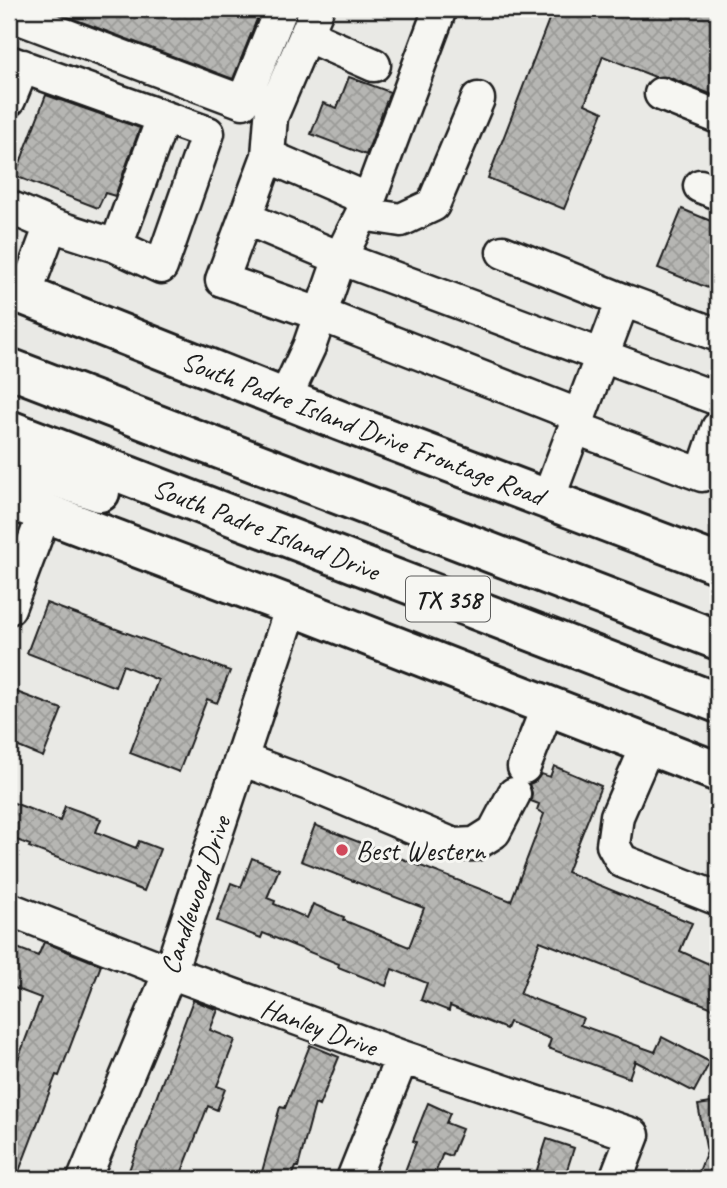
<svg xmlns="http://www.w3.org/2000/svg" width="727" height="1188" viewBox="0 0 727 1188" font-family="Caveat,sans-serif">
	<defs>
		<pattern id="building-cross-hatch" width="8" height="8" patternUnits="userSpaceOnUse" patternTransform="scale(1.75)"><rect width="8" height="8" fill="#b6b6b3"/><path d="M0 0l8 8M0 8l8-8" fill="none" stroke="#9c9c99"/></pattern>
	</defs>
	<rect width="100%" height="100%" fill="#e9e9e5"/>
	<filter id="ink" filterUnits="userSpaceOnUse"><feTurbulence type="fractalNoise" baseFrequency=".0143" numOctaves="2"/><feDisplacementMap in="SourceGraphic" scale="14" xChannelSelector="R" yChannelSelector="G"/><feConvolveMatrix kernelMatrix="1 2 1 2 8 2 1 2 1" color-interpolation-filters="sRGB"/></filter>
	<g filter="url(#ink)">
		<path fill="url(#building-cross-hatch)" stroke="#1c1c1c" stroke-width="2" d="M47,9H261L233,79Z
			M553,9H718V97L668,77H655L603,56L585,104L603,112L564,209L488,178Z
			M349,77L390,92L366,155L311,134L323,103L337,108Z
			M46,95L140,128L115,196L105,193L98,208L15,176Z
			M682,209L718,224V292L658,268Z
			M46,603L230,671L217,703L207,699L179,772L130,753L158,680L123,665L115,687L27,653Z
			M14,691L62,709L43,757L9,743V705Z
			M554,766L601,786L567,872L692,923L680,951L718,968V1010L540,941L520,994L583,1018L580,1025L655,1052L662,1037L710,1062L694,1092L635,1061L629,1078L548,1048L551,1039L509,1022L506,1029L450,1006L449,1011L421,1000L427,983L392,969L386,986L338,967L339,964L263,933L261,938L217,921L231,883L241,887L252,858L279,869L267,898L275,901L274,904L307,918L313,904L344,917L343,920L409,947L424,908L301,861L315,825L511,901L544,814L537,810L539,804L531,801L532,793L529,784L536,781L541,774L550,777Z
			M9,801L60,821L65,806L101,819L96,832L136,848L139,841L160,849L144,891L29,847L30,845L9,837Z
			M44,942L101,965L59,1076L56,1075L16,1179H9V1067L14,1070L41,998L9,986V945L38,956Z
			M193,1000L218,1010L210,1030L235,1040L217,1086L225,1089L217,1110L208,1106L179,1179H144L128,1173Z
			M310,1045L339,1057L319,1106L315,1104L298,1167H296L291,1179H260L280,1107L285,1108Z
			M718,1102V1179H696L707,1152L698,1105Z
			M428,1103L450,1113L446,1123L462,1129L451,1156L443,1153L433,1179H402L416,1142L413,1141Z
			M547,1139L574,1148L564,1179H534Z"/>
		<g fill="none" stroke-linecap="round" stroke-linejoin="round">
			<g stroke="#1c1c1c" stroke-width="37">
				<path id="minor" d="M9,14L243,102L281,9
					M306,35L374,65
					M9,62L208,133L161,267L116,246L51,225L9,207
					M661,94L718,117
					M9,100L23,66
					M268,156L271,117L317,9
					M700,186L718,193
					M369,200L268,156L222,280L322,315L580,416
					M362,214L401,220L433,205L478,99
					M245,218L340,258L718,399
					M116,246L163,118
					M503,252L623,300L548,499
					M25,295L51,225
					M623,300L718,335
					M285,398L309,347L340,258L369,200L440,9
					M576,428L702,475L718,428
					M9,608L45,512
					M648,745L617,816L613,845L622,861L716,898L718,897
					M241,759L314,786L454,845L475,844L494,832L514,794
					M524,767L548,706
					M9,909L170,972L402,1057L633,1135L616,1179
					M84,1179L170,972L292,606
					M353,1179L402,1057"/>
			</g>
			<g stroke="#1c1c1c" stroke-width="44">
				<path id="major" d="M9,289L341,421L718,564
					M9,499L292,606L718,772"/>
			</g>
			<g stroke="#1c1c1c" stroke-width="44">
				<path id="highway" d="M9,368L718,640
					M9,430L718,703
					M9,461L100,492"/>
			</g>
			<use href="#minor" stroke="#f6f6f2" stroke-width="32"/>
			<use href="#major" stroke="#f6f6f2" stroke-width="38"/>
			<use href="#highway" stroke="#f6f6f2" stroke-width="38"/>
		</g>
	</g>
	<circle fill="#d1495b" stroke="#f6f6f2" stroke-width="2.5" cx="342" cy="850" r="7"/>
	<g text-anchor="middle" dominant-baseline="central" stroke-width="6" stroke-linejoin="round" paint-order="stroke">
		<rect fill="#f6f6f2" stroke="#5d5d5c" stroke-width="2" x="406" y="576.5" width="84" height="45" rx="5"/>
		<g font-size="26" font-weight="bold" fill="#1c1c1c">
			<text x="448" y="599">TX 358</text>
		</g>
		<g font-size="28" fill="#1c1c1c" stroke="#f6f6f2">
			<text transform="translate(363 428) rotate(21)">South Padre Island Drive Frontage Road</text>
			<text transform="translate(266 529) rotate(21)">South Padre Island Drive</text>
			<text transform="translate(195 895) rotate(-71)">Candlewood Drive</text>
			<text transform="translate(319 1027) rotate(20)">Hanley Drive</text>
		</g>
		<g font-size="28" fill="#1c1c1c" stroke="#f6f6f2" text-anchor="start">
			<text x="356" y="850">Best Western</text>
		</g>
	</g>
	<rect width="727" height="1188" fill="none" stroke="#f6f6f2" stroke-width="35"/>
	<rect x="18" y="18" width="692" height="1153" fill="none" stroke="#1c1c1c" stroke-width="2.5" filter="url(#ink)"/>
</svg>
